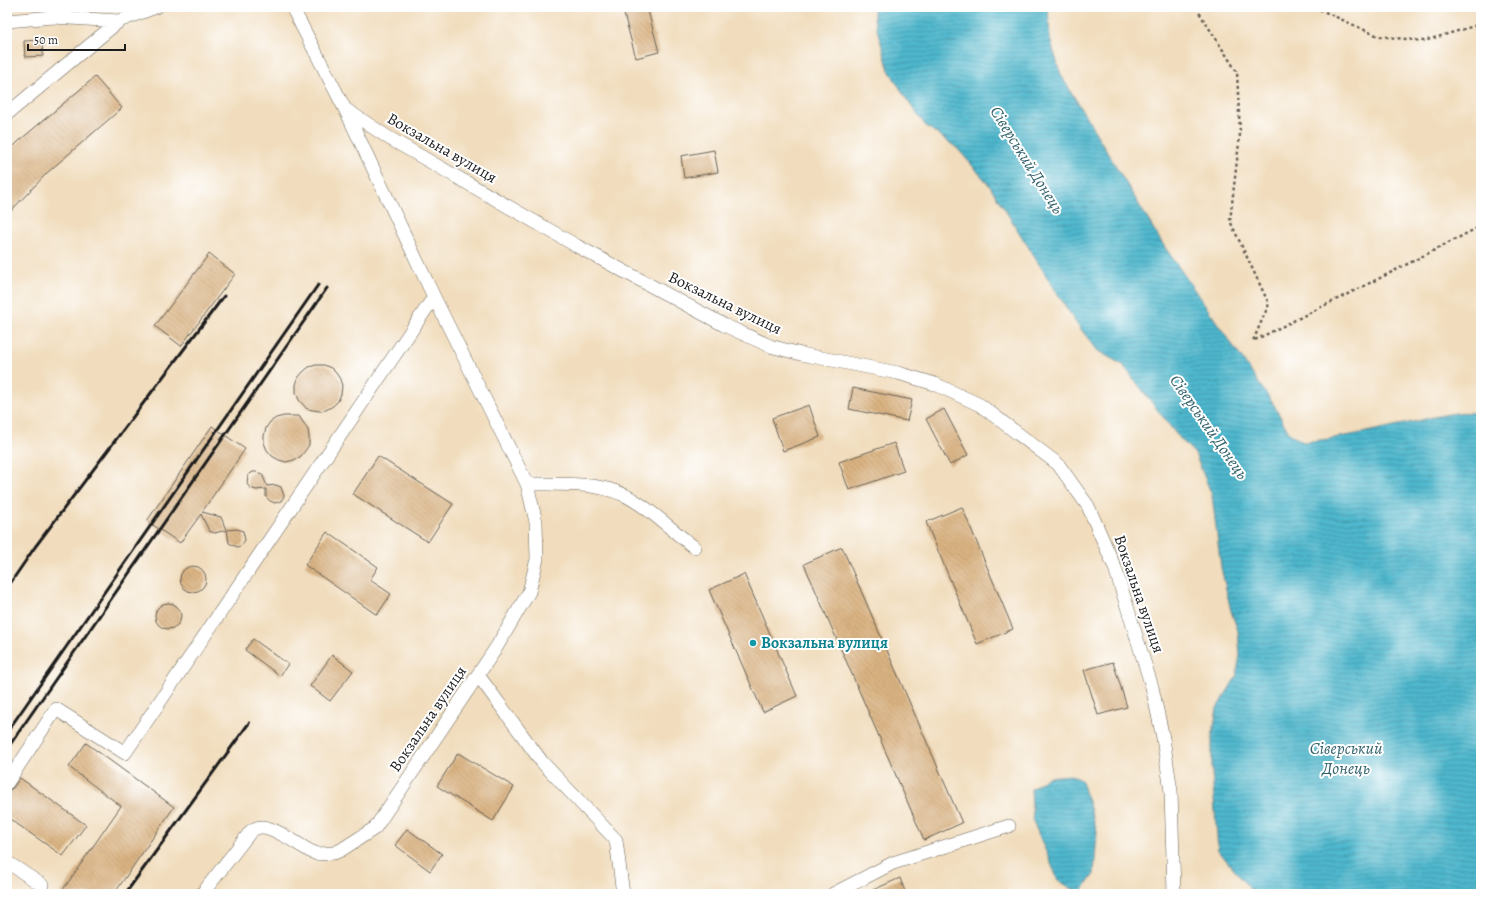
<svg xmlns="http://www.w3.org/2000/svg" width="1488" height="901" viewBox="0 0 1488 901" font-family="Alegreya,serif">
	<defs>
		<pattern id="water-rules" width="6" height="5" patternUnits="userSpaceOnUse"><rect width="6" height="5" fill="#50b8ce"/><path d="M0 2.5h6" fill="none" stroke="#4295a6"/></pattern>
		<pattern id="building-back-hatch" width="6" height="6" patternUnits="userSpaceOnUse"><rect width="6" height="6" fill="#d9b281"/><path d="M-1 5l2 2M0 0l6 6M5-1l2 2" fill="none" stroke="#ba986f"/></pattern>
	</defs>
	<rect width="100%" height="100%" fill="#fff"/>
	<filter id="ink" filterUnits="userSpaceOnUse"><feTurbulence type="fractalNoise" baseFrequency=".025" numOctaves="2"/><feDisplacementMap in="SourceGraphic" scale="8" xChannelSelector="R" yChannelSelector="G"/><feConvolveMatrix kernelMatrix="1 2 1 2 8 2 1 2 1" color-interpolation-filters="sRGB"/></filter>
	<filter id="wash" filterUnits="userSpaceOnUse"><feTurbulence type="fractalNoise" baseFrequency=".012" numOctaves="4" result="noise"/><feDisplacementMap in="SourceGraphic" scale="16" xChannelSelector="R" yChannelSelector="G"/><feGaussianBlur stdDeviation="0.9" result="paint"/><feColorMatrix in="noise" values="0 0 0 0 0 0 0 0 0 0 0 0 0 0 0 0 0 1.4 0 .05"/><feComposite in="paint" operator="in"/></filter>
	<g filter="url(#wash)">
		<rect width="100%" height="100%" fill="#f1ddbd"/>
		<path fill="url(#water-rules)" stroke="#366a75" d="M874,7H1048L1050,39L1061,75L1162,243L1274,405L1289,433L1303,442C1339,439 1374,430 1409,423C1431,418 1458,409 1481,414V894H1254L1218,850L1212,772V738L1217,708L1236,677L1240,655L1238,631L1231,611L1221,567L1212,495L1195,454L1176,434L1123,365L1098,351L1076,323L990,186L957,148L925,125L907,100L889,70L874,19Z
			M1071,775L1082,781L1097,832L1094,874L1080,894L1058,880L1033,821L1031,789L1048,777Z"/>
		<g id="blocks">
			<path fill="url(#building-back-hatch)" d="M622,7H647L659,52L636,58Z
				M42,40L43,56L25,57L24,41Z
				M95,77L122,108L48,172L7,215V153L20,140Z
				M714,150L718,172L684,178L681,156Z
				M209,254L235,274L181,346L155,326Z
				M316,365H324L331,368L336,373L340,379L342,386L341,394L338,401L333,406L326,410L319,411L307,409L299,400L296,393V385L298,378L303,372L309,367Z
				M853,388L912,400L907,421L849,409Z
				M809,405L820,437L783,451L772,418Z
				M944,409L968,455L950,465L926,419Z
				M284,416H299L308,430L309,437V445L305,451L300,457L294,460L286,462L279,460L272,456L267,450L264,443V436L266,428L270,422L276,418Z
				M212,426L245,449L202,512L221,517L226,530L215,533L209,531L201,514L180,543L147,521Z
				M894,443L904,471L849,490L839,462Z
				M378,456L453,504L428,542L353,494Z
				M253,472H256L262,474L267,486L276,485L281,487L284,496L281,501L275,503L270,501L266,497V489L256,490L250,488L247,484L248,475Z
				M962,507L1013,629L977,644L926,522Z
				M237,529L243,531L245,540L242,545L237,547L229,543L227,530Z
				M327,532L378,567L370,580L391,594L377,615L305,565Z
				M842,547L962,823L924,840L804,564Z
				M180 579a13 13 0 1 1 26 0a13 13 0 1 1-26 0Z
				M744,574L797,696L763,712L709,590Z
				M155 616a13 13 0 1 1 26 0a13 13 0 1 1-26 0Z
				M253,639L288,664L280,676L245,650Z
				M332,655L353,671L330,701L310,686Z
				M1113,662L1127,707L1098,715L1084,670Z
				M86,743L174,807L114,894H60L121,806L69,767Z
				M458,753L514,787L493,821L437,786Z
				M20,778L86,825L63,856L7,817V791L13,788Z
				M407,829L442,854L430,871L395,845Z
				M900,878L906,894H864Z"/>
		</g>
	</g>
	<g filter="url(#ink)">
		<use href="#blocks" fill-opacity="0" stroke="#676054" stroke-width="1"/>
		<g fill="none" stroke-linecap="round" stroke-linejoin="round">
			<g stroke="#676054" stroke-width="14">
				<path id="minor" d="M7,21L53,17L119,21
					M345,109L389,138L577,246L724,325L770,346L801,354L898,373L935,384L980,405L1058,464L1088,506L1115,568L1152,687L1163,738L1171,791L1174,894
					M7,114L119,21L156,7
					M527,484C561,484 606,481 635,501C656,514 674,532 694,547
					M478,675L542,762L616,840L623,894
					M7,783L56,709L125,753L434,297
					M7,862L42,885
					M202,894L251,831C255,828 257,827 262,827C274,827 299,845 310,851L317,854L334,853L341,850L375,828L496,648L529,592L537,559L536,522L527,484L434,297L345,109L292,7
					M833,894L893,863L1009,826"/>
			</g>
			<path stroke="#676054" stroke-width="2.5" stroke-dasharray="3 3" stroke-linecap="butt" d="M1198,7L1200,14L1237,72L1240,134L1230,221L1269,304L1253,341L1388,274L1481,226
				M1314,7L1378,36L1424,41L1481,24"/>
			<use href="#minor" stroke="#fff" stroke-width="13"/>
			<path stroke="#1c1c1c" stroke-width="3" d="M7,588L35,547L224,296
				M7,732L318,285
				M7,749L327,288
				M125,894L249,723"/>
		</g>
	</g>
	<circle fill="#0f9aa8" stroke="#fff" stroke-width="1.5" cx="753" cy="643" r="4"/>
	<g text-anchor="middle" dominant-baseline="central" stroke-width="4" stroke-linejoin="round" paint-order="stroke">
		<g font-size="16" fill="#1c1c1c" stroke="#fff">
			<text transform="translate(442 148) rotate(30)">Вокзальна вулиця</text>
			<text transform="translate(725 303) rotate(26)">Вокзальна вулиця</text>
			<text transform="translate(1139 594) rotate(71)">Вокзальна вулиця</text>
			<text transform="translate(428 719) rotate(-56)">Вокзальна вулиця</text>
		</g>
		<g font-size="16" font-weight="bold" fill="#0d838f" stroke="#fff" text-anchor="start">
			<text x="761" y="643">Вокзальна вулиця</text>
		</g>
		<g font-size="17" font-style="italic" fill="#33626c" stroke="#fff">
			<text transform="translate(1027 160) rotate(58)">Сіверський Донець</text>
			<text transform="translate(1209 427) rotate(55)">Сіверський Донець</text>
			<text x="1346" y="748">Сіверський<tspan x="1346" dy="20">Донець</tspan></text>
		</g>
	</g>
	<rect width="1488" height="901" fill="none" stroke="#fff" stroke-width="24"/>
	<path d="M28 44v6h97v-6" fill="none" stroke="#1c1c1c" stroke-width="2"/>
	<text x="34" y="44" font-size="12" fill="#1c1c1c" stroke="#ffffff" stroke-width="3" paint-order="stroke">50 m</text>
</svg>
